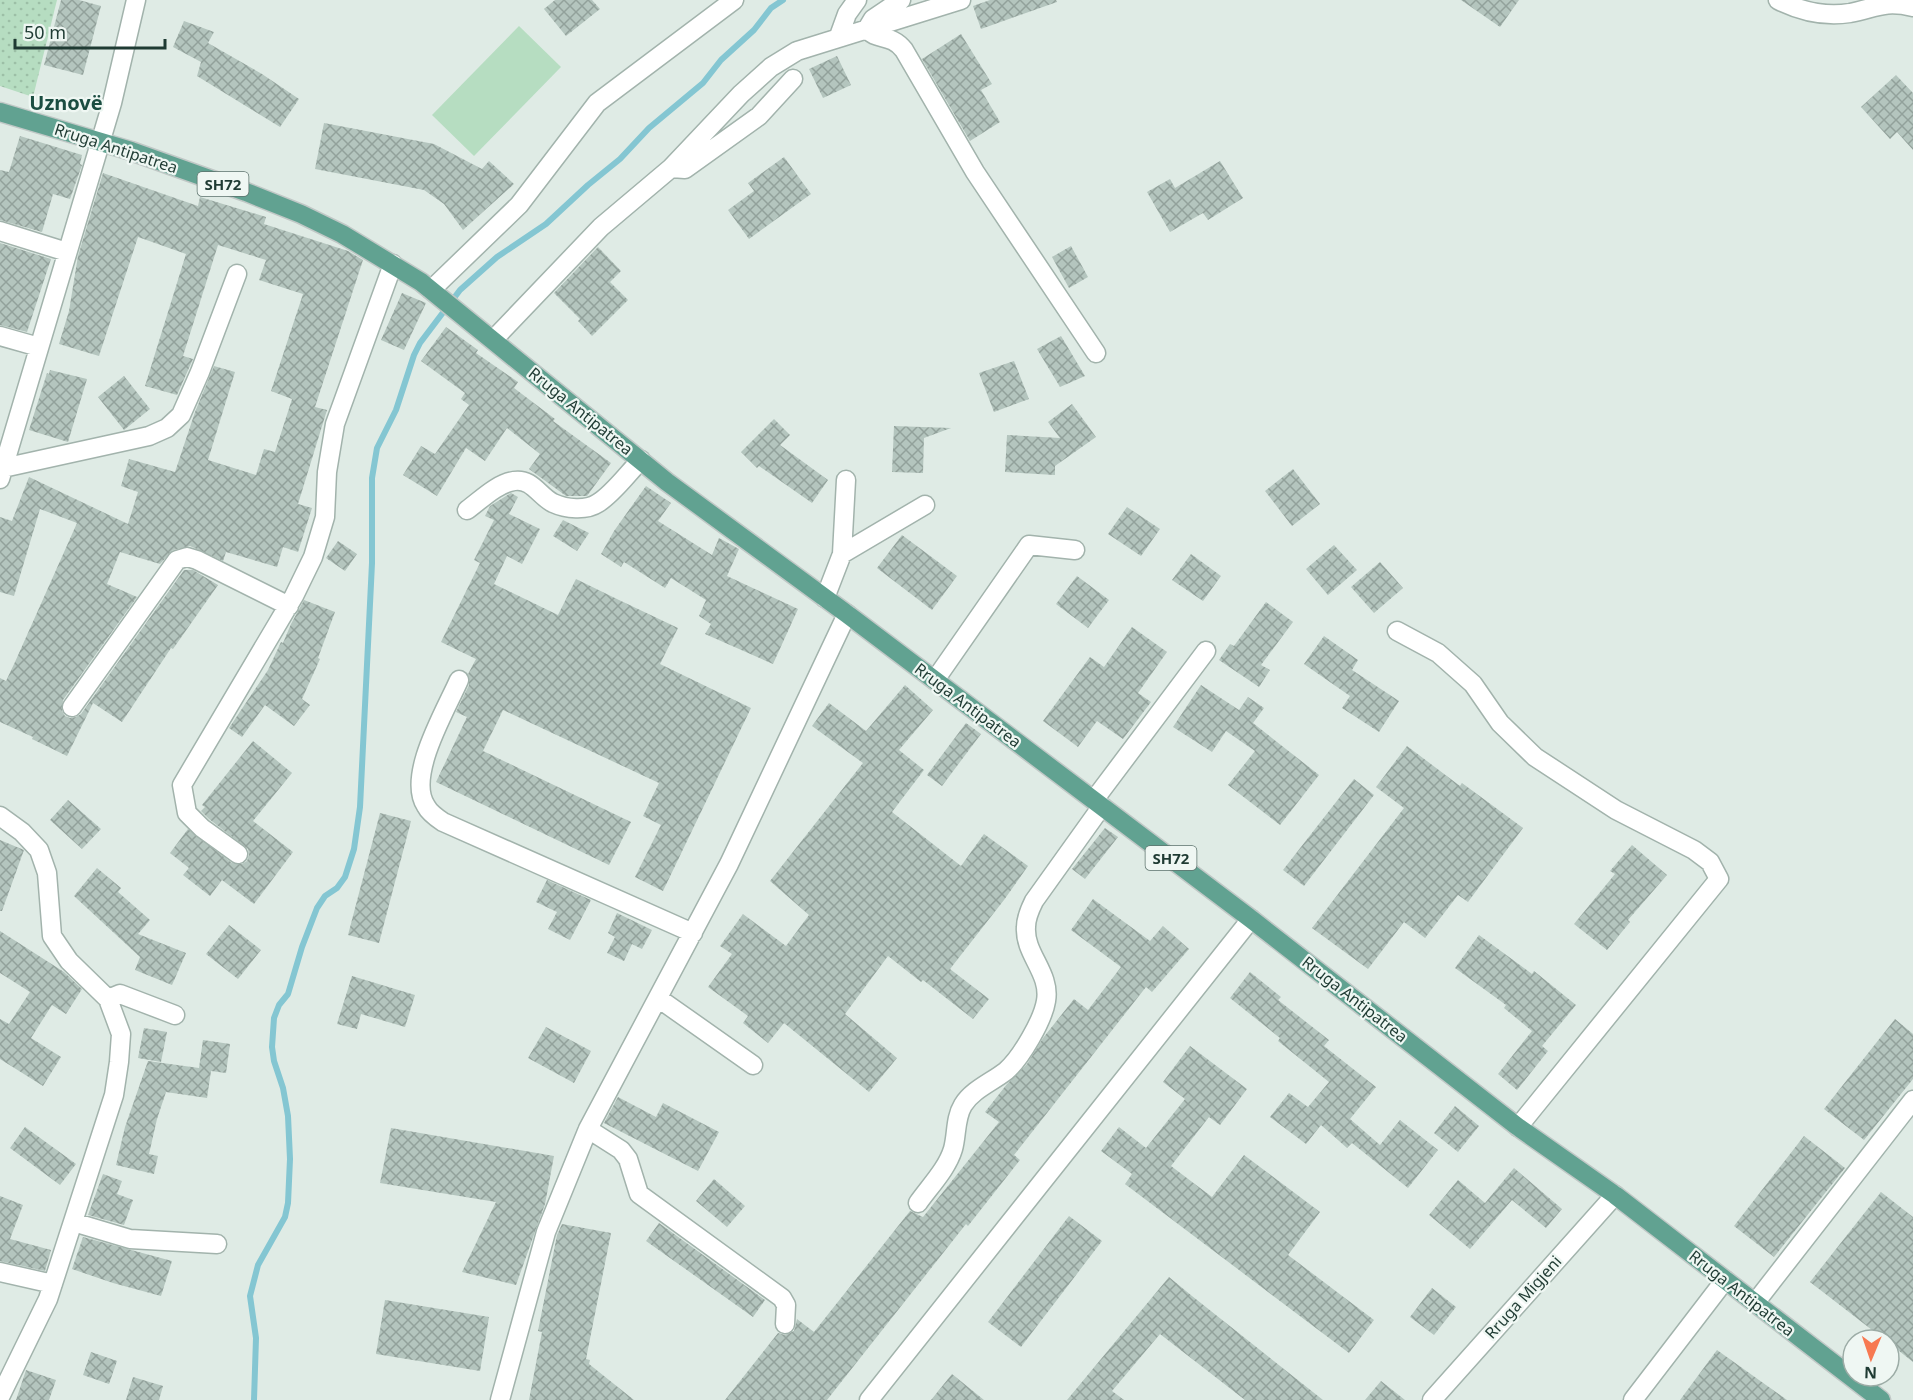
<svg xmlns="http://www.w3.org/2000/svg" width="1913" height="1400" viewBox="0 0 1913 1400" font-family="'Noto Sans',sans-serif">
	<defs>
		<pattern id="grass-dots" width="8" height="8" patternUnits="userSpaceOnUse" patternTransform="scale(1.5)"><rect width="8" height="8" fill="#b6ddc1"/><path d="M2 2h.1M6 6h.1" fill="none" stroke="#9cbfa6" stroke-width="1.8" stroke-linecap="round"/></pattern>
		<pattern id="building-cross-hatch" width="8" height="8" patternUnits="userSpaceOnUse" patternTransform="scale(1.5)"><rect width="8" height="8" fill="#b4c5be"/><path d="M0 0l8 8M0 8l8-8" fill="none" stroke="#92a19b"/></pattern>
	</defs>
	<rect width="100%" height="100%" fill="#dfebe5"/>
	<path fill="url(#grass-dots)" d="M0,0H57L33,97L0,86Z"/>
	<path fill="#b6ddc1" d="M519,26L561,67L474,156L432,115Z"/>
	<g fill="none" stroke-linecap="round" stroke-linejoin="round">
		<path stroke="#84c6d2" stroke-width="6" d="M254,1400L256,1338L250,1296L258,1265L285,1217L288,1203L290,1159L288,1116L283,1088L274,1061L272,1047L274,1018L279,1005L288,994L302,947L317,908L325,896L337,888L345,877L354,849L360,807L372,563V478L377,448L396,410L414,355L420,343L460,290L497,257L546,224L588,185L620,159L649,128L703,83L721,60L754,30L771,8L783,0"/>
	</g>
	<path fill="url(#building-cross-hatch)" d="M61,0H79L101,6L83,75L44,65Z
		M555,0H592L600,9L566,36L544,9Z
		M990,0H1056L1057,2L981,29L973,6Z
		M1461,0H1519L1500,27Z
		M184,21L214,32L208,43L262,74L299,99L280,127L197,76L201,62L173,47Z
		M961,34L992,84L981,90L1000,122L970,141L922,59Z
		M837,56L851,85L823,98L809,69Z
		M1896,75L1913,93V150L1897,132L1890,139L1861,107Z
		M324,123L434,144L482,169L489,161L514,184L463,230L444,204L424,190L315,169Z
		M20,136L82,155L80,164L82,165L70,199L53,194L42,232L0,220V170L9,172Z
		M784,157L811,194L749,239L728,210L754,191L748,183Z
		M1220,161L1243,198L1208,220L1203,213L1170,232L1147,192L1170,179L1175,188Z
		M103,173L198,206L200,197L266,217L264,224L348,251L363,260L315,407L327,410L298,504L312,508L298,552L283,547L277,567L226,552L223,561L190,546L173,550L160,564L120,552L107,584L137,597L63,700L62,711L65,716L70,718L76,717L81,714L184,570H193L218,585L173,649L171,648L122,722L93,703L67,756L32,739L33,737L0,722V678L6,681L15,662L77,523L40,509L14,596L0,592V517L12,521L29,477L128,524L138,492L121,486L129,459L175,472L195,412L214,366L235,372L208,460L256,475L264,449L275,452L292,399L271,391L303,294L259,280L266,260L218,245L183,356L193,359L177,395L145,386L186,254L138,237L99,356L59,344L69,311L78,256Z
		M0,243L51,259L27,332L0,325Z
		M1071,246L1088,277L1069,288L1052,257Z
		M598,247L621,271L610,282L628,300L592,336L578,321L580,319L554,293Z
		M402,293L426,303L404,350L381,340Z
		M446,327L478,350L476,353L518,382L514,388L555,419L553,421L611,463L587,496H566L529,469L540,454L507,428L485,461L466,448L437,496L403,475L421,446L435,454L469,405L461,399L465,393L421,361Z
		M1061,336L1085,376L1060,387L1037,349Z
		M1014,361L1029,399L994,412L979,373Z
		M50,370L87,379L68,442L29,430L47,373L49,374Z
		M124,376L150,409L124,430L98,397Z
		M1072,404L1096,437L1055,466V475L1005,472L1007,435L1060,438L1048,422Z
		M774,419L790,435L780,445L828,480L812,503L759,466L757,468L741,452Z
		M894,426L951,428L924,438L923,473L892,472Z
		M1293,469L1320,504L1292,526L1265,491Z
		M646,486L671,503L658,521L712,555L719,538L739,549L727,576L798,609L773,664L705,634L711,624L699,616L706,600L671,578L665,588L624,562L621,567L601,554L614,531Z
		M511,493L518,497L509,514L540,529L522,564L507,556L494,584L558,615L576,579L619,600L678,628L660,664L751,708L663,891L635,877L661,825L643,816L659,783L503,710L483,751L631,822L609,865L436,782L467,717L456,712L469,685L468,674L476,659L441,642L480,563L474,560L494,520L485,516L490,506Z
		M1127,507L1160,529L1141,556L1108,534Z
		M563,520L589,533L577,551L553,536Z
		M902,535L957,576L932,610L877,568Z
		M338,541L357,554L345,571L326,558Z
		M1334,545L1357,570L1328,595L1306,569Z
		M1191,554L1221,576L1203,601L1172,580Z
		M1380,562L1403,588L1374,613L1351,587Z
		M1077,576L1109,600L1088,628L1056,604Z
		M304,600L335,612L318,658L320,659L302,699L310,705L294,726L265,705L242,737L229,728L268,670L281,642L283,643L291,624Z
		M1266,602L1293,622L1261,665L1270,670L1259,687L1219,660L1230,644L1234,646Z
		M1132,627L1167,652L1138,693L1151,702L1123,739L1097,721L1078,747L1043,721L1090,657L1104,667Z
		M1324,636L1358,660L1352,670L1399,701L1379,732L1342,708L1350,696L1304,664Z
		M905,685L933,710L899,750L924,770L892,812L961,866L984,834L1028,866L1004,900L950,969L989,999L973,1019L923,980L921,982L888,956L845,1014L897,1058L869,1092L784,1023L768,1043L743,1023L748,1016L708,987L732,954L720,946L743,914L786,946L809,915L770,881L863,763L812,726L829,703L866,731Z
		M1201,685L1239,710L1248,697L1264,708L1253,723L1319,775L1280,825L1228,785L1255,751L1226,731L1212,752L1173,727Z
		M966,723L981,734L942,786L927,775Z
		M253,741L292,773L253,821L293,852L254,904L222,880L210,896L183,875L189,868L170,853L188,829L232,863L242,864L247,861L249,855L248,849L209,819L201,811L205,807L202,805Z
		M1407,746L1460,786L1462,783L1523,828L1468,902L1458,895L1425,938L1404,922L1368,969L1312,928L1404,808L1376,787Z
		M1354,779L1374,795L1304,886L1283,870Z
		M68,800L101,829L82,849L50,820Z
		M380,813L411,821L379,943L348,935Z
		M1105,828L1118,837L1085,879L1072,869Z
		M0,840L24,850L2,911H0Z
		M1632,845L1667,875L1628,920L1630,922L1607,950L1574,924L1615,874L1610,871Z
		M97,868L121,888L118,892L150,920L138,934L186,953L172,985L135,970L140,957L74,896Z
		M547,880L591,900L570,940L548,929L557,912L536,902Z
		M1093,899L1150,941L1163,926L1189,949L1152,992L1146,987L1014,1155L1020,1160L968,1226L966,1224L827,1400H725L778,1333L785,1335L794,1331L797,1319L814,1332L910,1211L923,1217L999,1122L985,1112L1007,1084L1027,1064L1043,1038L1074,999L1088,1010L1121,967L1071,930Z
		M617,913L652,930L642,949L632,944L624,961L607,953L615,937L608,933Z
		M229,925L261,950L238,979L206,954Z
		M0,931L64,972L82,989L66,1014L52,1005L31,1038L61,1057L43,1086L0,1059V1019L9,1024L30,992L0,973Z
		M1479,935L1532,974L1534,971L1576,1005L1542,1046L1548,1051L1517,1090L1498,1074L1532,1031L1504,1008L1506,1005L1455,968Z
		M1250,972L1281,997L1278,1000L1329,1040L1324,1046L1376,1087L1350,1119L1380,1145L1400,1120L1438,1150L1408,1188L1352,1143L1347,1148L1321,1125L1306,1144L1270,1117L1289,1093L1308,1107L1329,1082L1278,1041L1280,1038L1230,998Z
		M352,976L415,995L405,1027L361,1014L357,1029L337,1024Z
		M1895,1019L1913,1034V1079L1864,1140L1824,1109Z
		M546,1027L591,1051L574,1083L528,1058Z
		M144,1028L167,1032L161,1062L138,1058Z
		M203,1040L230,1044L226,1073L211,1071L207,1098L166,1092L157,1119L149,1154L158,1156L154,1174L116,1165L125,1127L148,1061L199,1068Z
		M1190,1046L1247,1089L1220,1125L1209,1117L1171,1166L1212,1197L1244,1155L1320,1212L1288,1255L1374,1320L1349,1353L1125,1184L1132,1174L1101,1151L1119,1127L1146,1148L1185,1099L1163,1082Z
		M618,1097L656,1117L663,1103L719,1132L698,1171L604,1123Z
		M1455,1106L1479,1126L1458,1152L1434,1133Z
		M25,1127L76,1164L60,1185L10,1148Z
		M391,1128L554,1156L545,1204L516,1285L462,1272L496,1202L380,1183Z
		M1804,1136L1845,1168L1774,1257L1734,1226Z
		M1514,1168L1562,1209L1546,1228L1512,1200L1470,1249L1429,1215L1458,1180L1485,1203Z
		M103,1174L122,1181L117,1194L133,1200L124,1225L88,1215Z
		M714,1179L745,1206L727,1227L696,1201Z
		M1881,1192L1913,1217V1362L1889,1343V1340H1885L1810,1282Z
		M0,1196L23,1205L10,1239L51,1250L45,1271L0,1261Z
		M1069,1216L1102,1241L1021,1347L988,1322Z
		M659,1223L765,1300L753,1317L646,1241Z
		M562,1224L611,1233L586,1359L590,1360L589,1364L634,1400H529L542,1332L538,1331L557,1235Z
		M83,1237L172,1261L161,1296L113,1283L72,1269Z
		M1169,1277L1192,1296L1323,1400H1245L1160,1334L1112,1391L1124,1400H1067Z
		M1432,1288L1456,1307L1434,1335L1410,1317Z
		M385,1300L489,1317L480,1371L376,1354Z
		M1717,1350L1787,1400H1680Z
		M91,1352L117,1361L109,1384L83,1375Z
		M26,1370L56,1380L49,1400H16Z
		M952,1374L984,1400H931Z
		M133,1377L163,1386L159,1400H126Z
		M1381,1381L1405,1400H1365Z"/>
	<g fill="none" stroke-linecap="round" stroke-linejoin="round">
		<g stroke="#a2b3ac" stroke-width="21">
			<path id="minor" d="M901,0L873,19L867,29C876,41 891,33 904,50L975,172L1096,353
				M1778,0C1800,11 1825,17 1850,13C1876,8 1884,0 1913,7
				M839,36L847,14L857,0
				M671,168L685,169L759,116L793,79
				M0,231L67,252
				M431,290L519,205L597,103L734,0
				M0,336L39,347
				M493,340L601,227L671,168L741,94L771,67L797,51L961,0
				M3,468L149,436L167,428L181,415L200,372L237,274
				M0,479L112,103L136,0
				M467,510C481,500 496,484 514,481C532,478 539,496 553,503C566,509 586,511 598,503C613,494 628,473 641,460
				M842,554L925,505
				M825,598L842,554L846,480
				M1397,631L1438,653L1473,684L1500,723L1535,757L1616,810L1694,850L1710,862L1719,879L1518,1127
				M459,680C446,710 406,776 426,806C429,812 437,818 443,822L693,933
				M935,680L1029,545L1075,550
				M72,707L177,560L187,557L197,560L289,606
				M1094,800L1206,651
				M0,816L22,832L39,850L47,873L52,936L69,961L108,999L121,1034L119,1062L114,1095L48,1299L0,1397
				M238,854L202,828L187,813L182,785L294,596L313,557L325,517L327,472L335,424L393,264
				M658,998L753,1065
				M108,999L120,994L175,1015
				M588,1129L621,1150L628,1159L639,1194L782,1298L786,1305L785,1324
				M918,1203C930,1186 947,1169 953,1149C957,1135 955,1118 963,1105C972,1090 992,1082 1006,1071C1021,1058 1043,1020 1046,1001C1051,973 1024,954 1026,927C1026,918 1030,909 1034,901L1102,806
				M73,1222L130,1239L217,1244
				M0,1272L53,1284
				M1755,1303L1913,1100
				M500,1400L546,1232L588,1129L729,864L847,614
				M869,1400L1251,919
				M1432,1400L1615,1195
				M1633,1400L1725,1280"/>
		</g>
		<g stroke="#c0c8c6" stroke-width="21">
			<path id="major" d="M0,112L131,151L246,192L301,214L342,234L421,282L667,482L847,614L1251,919L1518,1127L1615,1195L1881,1400"/>
		</g>
		<use href="#minor" stroke="#fff" stroke-width="18"/>
		<use href="#major" stroke="#61a291" stroke-width="18"/>
	</g>
	<g text-anchor="middle" dominant-baseline="central" stroke-width="4.5" stroke-linejoin="round" paint-order="stroke">
		<g fill="#eff7f3" stroke="#5d736d" stroke-width="1.5">
			<rect x="197.5" y="172" width="51" height="24" rx="4.5"/>
			<rect x="1145.5" y="846" width="51" height="24" rx="4.5"/>
		</g>
		<g font-size="15" font-weight="bold" fill="#1f3b33">
			<text x="223" y="184">SH72</text>
			<text x="1171" y="858">SH72</text>
		</g>
		<g font-size="16" fill="#1f3b33" stroke="#eff7f3">
			<text transform="translate(116 148) rotate(18)">Rruga Antipatrea</text>
			<text transform="translate(581 411) rotate(39)">Rruga Antipatrea</text>
			<text transform="translate(968 705) rotate(37)">Rruga Antipatrea</text>
			<text transform="translate(1355 999) rotate(38)">Rruga Antipatrea</text>
			<text transform="translate(1742 1293) rotate(38)">Rruga Antipatrea</text>
			<text transform="translate(1523 1297) rotate(-48)">Rruga Migjeni</text>
		</g>
		<g font-size="20" font-weight="bold" fill="#1b4d41" stroke="#eff7f3">
			<text x="66" y="102">Uznovë</text>
		</g>
	</g>
	<g transform="translate(1871 1358) rotate(182)"><circle r="28" fill="#eff7f3" stroke="#9caca6" stroke-width="1.5"/>
	<path d="M0-4.5L10 22L0 15L-10 22Z" fill="#f77951"/>
	<text y="-9" font-size="16" font-weight="bold" text-anchor="middle" fill="#1f3b33">N</text>
	</g>
	<path d="M15 39v9h150v-9" fill="none" stroke="#1f3b33" stroke-width="3"/>
	<text x="24" y="39" font-size="18" fill="#1f3b33" stroke="#eff7f3" stroke-width="4.5" paint-order="stroke">50 m</text>
</svg>
